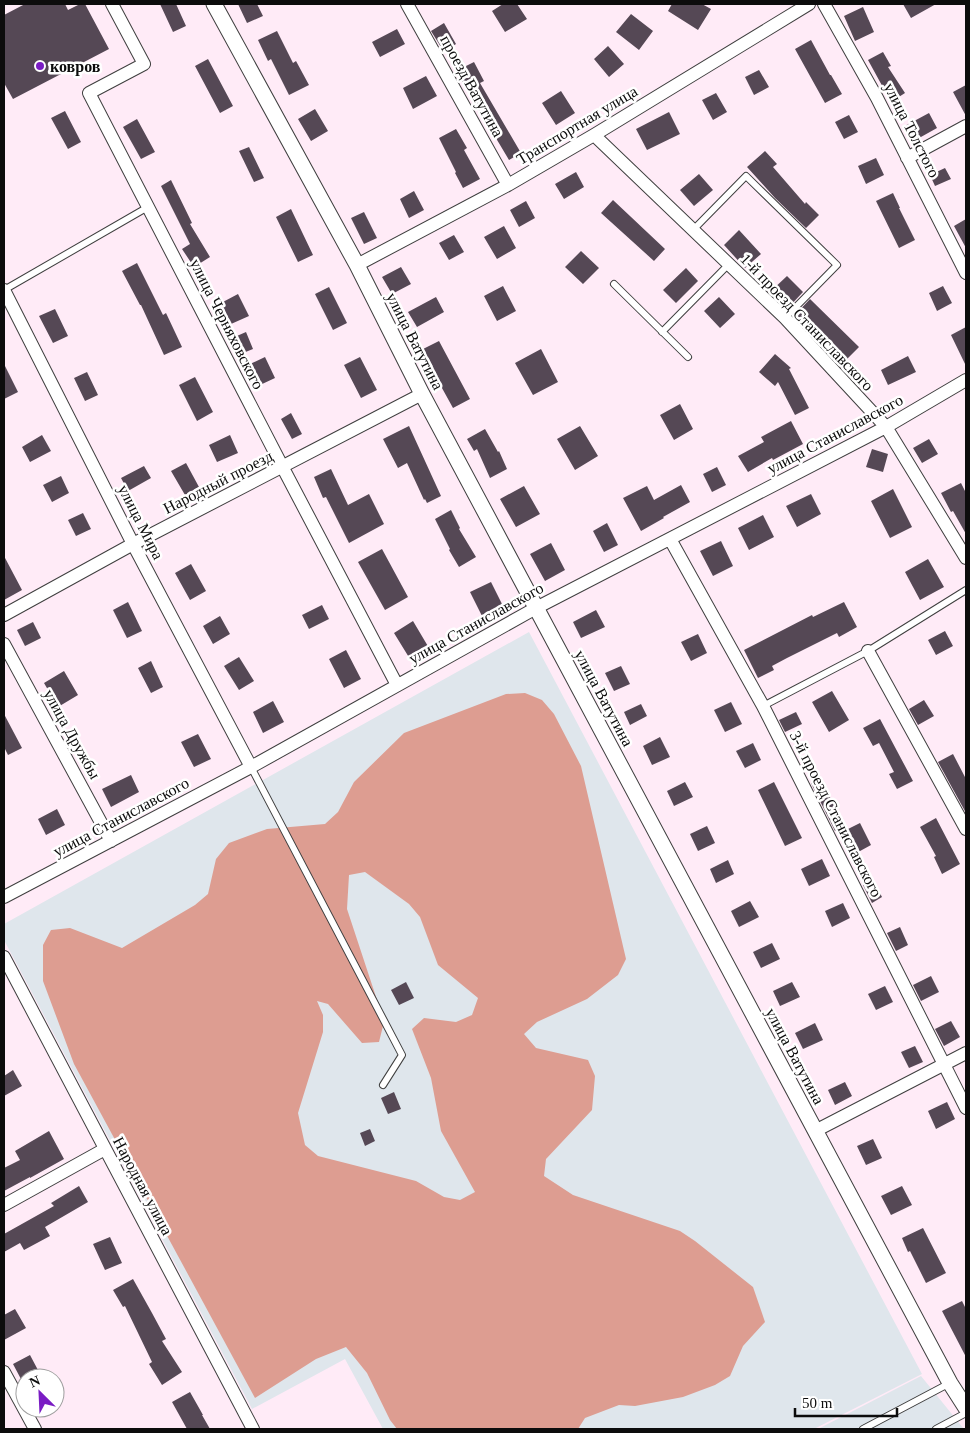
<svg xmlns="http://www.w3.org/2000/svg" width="970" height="1433" viewBox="0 0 970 1433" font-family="Georgia,serif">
	<rect width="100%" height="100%" fill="#ffebf7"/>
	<path fill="#dfe6ec" d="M529,632L922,1374L814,1429H383L345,1359L252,1409L4,940V924Z
		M921,1376L964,1429H818Z"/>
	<path fill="#dd9d91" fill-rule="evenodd" d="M525,693L542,700L554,714L581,766L626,959L618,975L587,999L537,1022L524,1034L536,1048L588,1060L595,1076L592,1110L546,1159L544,1176L573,1195L680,1231L695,1241L753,1287L765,1322L743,1346L730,1376L715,1385L683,1397L635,1406L619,1405L585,1418L578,1429H397L390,1420L367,1373L346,1347L316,1359L255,1398L74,1064L43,981V945L51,930L70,928L122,948L195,905L208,894L216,859L229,843L267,829L325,824L338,812L354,782L404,733L506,694ZM365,872L409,904L420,917L438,965L478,998L472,1015L456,1022L424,1018L412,1029L431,1078L441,1131L475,1192L460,1200L444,1197L416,1181L318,1156L305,1145L298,1113L323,1032V1015L317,1001L328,1004L362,1043L379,1042L383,1026L380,1009L347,909L349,875Z"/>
	<path fill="#554855" d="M25,4H65L68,10L80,4H85L109,49L13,99L4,83V15Z
		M160,4H176L186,26L173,32Z
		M238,4H257L263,16L247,23Z
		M503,4H517L527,19L505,32L492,11Z
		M672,4H702L711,9L698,30L668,11Z
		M903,4H936L911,18Z
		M863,7L874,32L855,41L844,16Z
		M631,14L653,31L639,50L616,32Z
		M444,23L456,44L444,52L431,31Z
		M397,29L405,44L380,57L372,42Z
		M277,31L293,63L296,61L309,85L289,95L271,59L268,61L258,40Z
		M811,40L830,75H831L842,94L825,103L795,49Z
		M608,46L624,64L609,77L594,59Z
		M883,52L891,66L888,67L905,93L891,102L868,60Z
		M208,59L233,106L220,113L195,66Z
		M474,62L484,81L480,83L521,153L509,160L456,71Z
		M759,70L769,87L754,95L745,77Z
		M426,76L437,96L413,109L403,88Z
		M966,85V116L953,92Z
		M561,91L575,113L556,125L542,103Z
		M716,93L727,112L713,120L702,100Z
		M315,109L328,131L311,141L298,119Z
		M65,111L81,142L68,149L51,118Z
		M669,112L680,134L647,150L636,129Z
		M929,113L937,128L912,142L903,127Z
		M849,115L858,132L844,139L835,122Z
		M137,119L155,152L141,159L123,127Z
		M456,129L467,148L464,150L480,179L463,188L455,173L456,172L439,138Z
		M249,147L264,178L254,182L239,151Z
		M765,151L777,164L773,167L805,204L806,202L819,215L806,228L775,198L747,167Z
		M876,158L884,175L866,184L858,166Z
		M945,168L951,179L935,186L930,175Z
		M576,172L584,187L564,199L555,184Z
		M699,174L713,190L694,206L680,190Z
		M171,180L192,223L190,224L210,257L194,267L182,249L190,244L161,186Z
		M414,191L424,210L409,218L400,199Z
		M893,193L900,208H899L915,240L899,248L876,201Z
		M613,200L665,249L654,261L601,213Z
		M526,201L535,218L519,227L510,210Z
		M291,209L313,255L298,262L276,217Z
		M364,212L377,238L364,244L351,218Z
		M966,219V248L954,226Z
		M504,226L516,248L497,259L484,237Z
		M739,230L761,254L745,268L724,245Z
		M454,235L464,252L449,260L439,243Z
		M581,251L599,268L583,284L565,267Z
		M137,263L163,315L166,313L182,347L164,355L141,305H140L122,271Z
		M401,267L411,284L392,294L382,277Z
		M686,268L698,281L676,303L663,290Z
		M787,276L803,292L788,308L785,305L784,306L770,292Z
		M503,286L516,311L497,321L484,296Z
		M943,286L952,303L937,311L929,293Z
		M329,287L347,323L333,330L315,294Z
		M238,294L249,316L231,324L221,303Z
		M436,297L444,312L417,327L408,312Z
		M719,297L735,314L720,328L704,311Z
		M810,299L859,347L844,362L795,315Z
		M55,309L68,336L53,343L39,316Z
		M966,327V366L951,335Z
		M246,332L253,349L238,355L230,339Z
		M439,341L470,399L453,408L421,350Z
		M541,349L558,382L533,395L515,363Z
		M775,354L791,368L789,369L809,408L795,415L778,382L775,386L759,372Z
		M908,356L916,372L888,385L881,370Z
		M265,357L275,378L260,385L250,364Z
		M360,357L377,390L361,398L344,365Z
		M4,364L18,392L4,399Z
		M87,372L98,395L85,401L74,378Z
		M195,377L213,412L197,421L179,385Z
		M680,404L693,429L674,440L660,415Z
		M291,413L302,434L292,439L281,419Z
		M791,421L803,444L773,460L772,458L748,472L738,456L764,442L761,437Z
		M409,426L441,496L427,503L425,499L424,500L407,463L398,468L383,439Z
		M580,426L598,456L575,470L557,439Z
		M485,429L498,452L499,451L507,469L490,478L477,449L474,451L467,439Z
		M42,435L51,451L30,462L22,447Z
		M230,435L238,453L217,462L209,445Z
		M929,439L938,454L922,463L913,448Z
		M872,449L888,454L883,472L866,467Z
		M186,463L199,487L185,495L171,471Z
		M144,466L151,478L128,491L121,478Z
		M717,467L726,485L712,492L703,474Z
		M331,469L348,505L369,494L384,524L349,543L326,497L323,498L314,477Z
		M61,476L69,493L52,502L43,485Z
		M961,483L966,493V534L953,511L951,512L941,493Z
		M681,485L690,502L663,517L664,518L641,531L623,498L647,486L654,500Z
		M524,486L540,514L516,527L500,499Z
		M893,489L912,527L890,538L871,501Z
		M811,494L821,514L797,527L786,506Z
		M451,510L460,528L459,529L476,557L459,567L449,550L450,549L435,519Z
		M83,513L91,529L76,536L68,520Z
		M763,515L774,537L749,550L738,528Z
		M607,523L618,545L604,552L593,531Z
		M721,541L733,566L713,576L700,551Z
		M551,543L565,570L545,581L530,554Z
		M382,549L408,597L385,610L358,562Z
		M4,556L22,590L4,600Z
		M928,559L944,587L920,600L905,572Z
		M191,564L206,591L190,600L175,573Z
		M491,582L504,608L483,618L470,592Z
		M128,602L142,631L127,638L113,610Z
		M844,602L857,627L839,637L837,633L787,658L772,666L774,670L758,678L744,650L812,615L813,617Z
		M322,605L329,619L309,629L302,615Z
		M596,610L605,627L581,638L573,622Z
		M220,616L230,634L213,644L203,626Z
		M413,621L429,648L410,659L394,633Z
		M33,622L41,638L25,646L17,630Z
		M945,631L953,646L936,655L928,640Z
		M698,634L707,653L691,661L681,642Z
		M346,650L361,679L344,688L329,659Z
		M239,657L254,681L239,690L224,666Z
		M151,661L163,687L151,693L138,668Z
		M621,666L630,684L614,691L605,673Z
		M64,671L78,695L58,707L44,683Z
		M832,691L849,720L829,732L812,702Z
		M924,700L934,716L918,725L909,709Z
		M273,701L284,722L263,733L253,712Z
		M731,702L742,724L725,732L714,710Z
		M641,704L647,716L630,725L624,712Z
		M796,712L802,724L785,732L779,720Z
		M4,714L22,748L8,755L4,747Z
		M880,719L913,781L897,789L889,774L894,772L879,743L873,746L863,728Z
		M198,734L211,759L194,767L181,742Z
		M660,737L670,757L652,765L643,746Z
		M753,743L761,760L745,768L736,751Z
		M953,754L966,779V813L938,762Z
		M131,775L139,792L111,807L102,789Z
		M820,778L845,826L835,831L811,783Z
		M685,782L693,797L674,806L667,791Z
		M774,782L802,838L785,846L758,790Z
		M57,809L65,825L46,835L38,819Z
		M936,818L960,864L942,874L934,857L936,856L920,827Z
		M860,823L871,845L851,856L840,833Z
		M707,826L715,843L698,851L690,834Z
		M822,859L830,876L809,886L801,869Z
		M728,860L734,874L716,883L710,869Z
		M873,880L882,897L872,903L863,885Z
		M750,901L759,917L739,927L731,911Z
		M843,903L850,918L832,927L825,911Z
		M900,927L908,945L896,951L887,933Z
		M772,943L780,959L761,968L753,952Z
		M931,976L939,992L921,1001L913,985Z
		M406,982L414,998L399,1005L391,990Z
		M792,982L800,997L780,1006L773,991Z
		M885,986L893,1002L876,1010L868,994Z
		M951,1021L960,1037L944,1046L935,1029Z
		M815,1023L823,1040L803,1049L795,1033Z
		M915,1046L923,1062L909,1068L901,1052Z
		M13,1070L22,1086L4,1096V1076Z
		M845,1082L852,1096L835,1105L828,1090Z
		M394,1092L401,1109L388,1114L381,1098Z
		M947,1102L955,1119L936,1129L928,1111Z
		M370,1129L375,1141L365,1146L360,1133Z
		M49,1131L64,1159L30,1178V1177L4,1191V1168L20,1160L15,1151Z
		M873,1139L882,1158L866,1165L857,1146Z
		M79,1186L88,1202L45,1227L50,1236L24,1250L20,1243L4,1252V1234L54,1206L51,1203Z
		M902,1186L912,1205L891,1215L881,1196Z
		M923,1228L946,1273L926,1283L910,1251L908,1252L902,1238Z
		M110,1237L122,1263L105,1270L93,1244Z
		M133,1279L152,1313L166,1339L162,1341L182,1372L162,1385L149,1364L152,1362L125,1306L123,1307L113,1290Z
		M962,1301L966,1309V1357L942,1311Z
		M15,1309L26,1328L4,1340V1315Z
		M30,1355L39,1372L25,1378L22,1381L13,1364Z
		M190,1392L203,1415H202L210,1429H187L172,1402Z"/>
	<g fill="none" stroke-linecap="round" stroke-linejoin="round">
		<g stroke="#3f3f3f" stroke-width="8">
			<path id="service" d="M693,230L746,176L837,265L785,318
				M614,284L688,357
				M4,290L148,207
				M662,332L729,264
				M763,706L868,651L966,590
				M251,767L402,1055L383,1085
				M863,1429L950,1383
				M936,1429L966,1413"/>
		</g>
		<g stroke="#3f3f3f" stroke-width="14">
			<path id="minor" d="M112,4L144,64L89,93L282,466L397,685
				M407,4L508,185
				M824,4L877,98L966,273
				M594,135L785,318L886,427L966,558
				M907,158L966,126
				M357,265L508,185L594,135L809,4
				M4,290L133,544L251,767
				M670,539L763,706L966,1108
				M4,615L133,544L422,394
				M4,644L111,841
				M868,651L966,829
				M4,897L251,767L536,608L886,427L966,380
				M4,957L253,1429
				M815,1131L966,1053
				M4,1205L105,1149
				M4,1372L35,1429"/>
		</g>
		<g stroke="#3f3f3f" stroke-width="17">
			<path id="tertiary" d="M214,4L357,265L422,394L950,1383L966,1408"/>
		</g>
		<use href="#service" stroke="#fff" stroke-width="6"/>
		<use href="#minor" stroke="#fff" stroke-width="12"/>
		<use href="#tertiary" stroke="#fff" stroke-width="15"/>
	</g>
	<circle fill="#7a1cc4" stroke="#fff" stroke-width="2" cx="40" cy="66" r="5"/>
	<g text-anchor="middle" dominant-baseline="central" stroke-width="5" stroke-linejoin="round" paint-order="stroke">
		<g font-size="16" font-weight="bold" fill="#0c0c0c" stroke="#fff" text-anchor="start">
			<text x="50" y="66">ковров</text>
		</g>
		<g font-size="16" fill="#0c0c0c" stroke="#fff">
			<text transform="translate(472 86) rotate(61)">проезд Ватутина</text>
			<text transform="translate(577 125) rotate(-31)">Транспортная улица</text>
			<text transform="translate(912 130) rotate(63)">улица Толстого</text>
			<text transform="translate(807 322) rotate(46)">1-й проезд Станиславского</text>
			<text transform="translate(227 324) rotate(63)">улица Черняховского</text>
			<text transform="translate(415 341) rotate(63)">улица Ватутина</text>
			<text transform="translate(835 434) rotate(-28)">улица Станиславского</text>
			<text transform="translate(218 482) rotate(-27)">Народный проезд</text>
			<text transform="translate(141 522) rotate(63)">улица Мира</text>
			<text transform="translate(476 623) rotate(-29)">улица Станиславского</text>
			<text transform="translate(604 698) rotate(62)">улица Ватутина</text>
			<text transform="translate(72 734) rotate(61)">улица Дружбы</text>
			<text transform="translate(836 814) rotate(63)">3-й проезд Станиславского</text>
			<text transform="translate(121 817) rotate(-28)">улица Станиславского</text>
			<text transform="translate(795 1056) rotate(62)">улица Ватутина</text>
			<text transform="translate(143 1186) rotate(62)">Народная улица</text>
		</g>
	</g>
	<rect width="970" height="1433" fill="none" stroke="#0c0c0c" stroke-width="10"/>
	<g transform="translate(40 1393) rotate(336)"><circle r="24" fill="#ffffff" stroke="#9e9e9e"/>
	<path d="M0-4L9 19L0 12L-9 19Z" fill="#7a1cc4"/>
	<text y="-8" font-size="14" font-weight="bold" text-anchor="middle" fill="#0c0c0c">N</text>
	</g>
	<path d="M795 1408v8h102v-8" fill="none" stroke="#0c0c0c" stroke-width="2.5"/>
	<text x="802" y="1408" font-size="15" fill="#0c0c0c" stroke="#ffffff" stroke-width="4" paint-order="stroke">50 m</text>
</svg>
